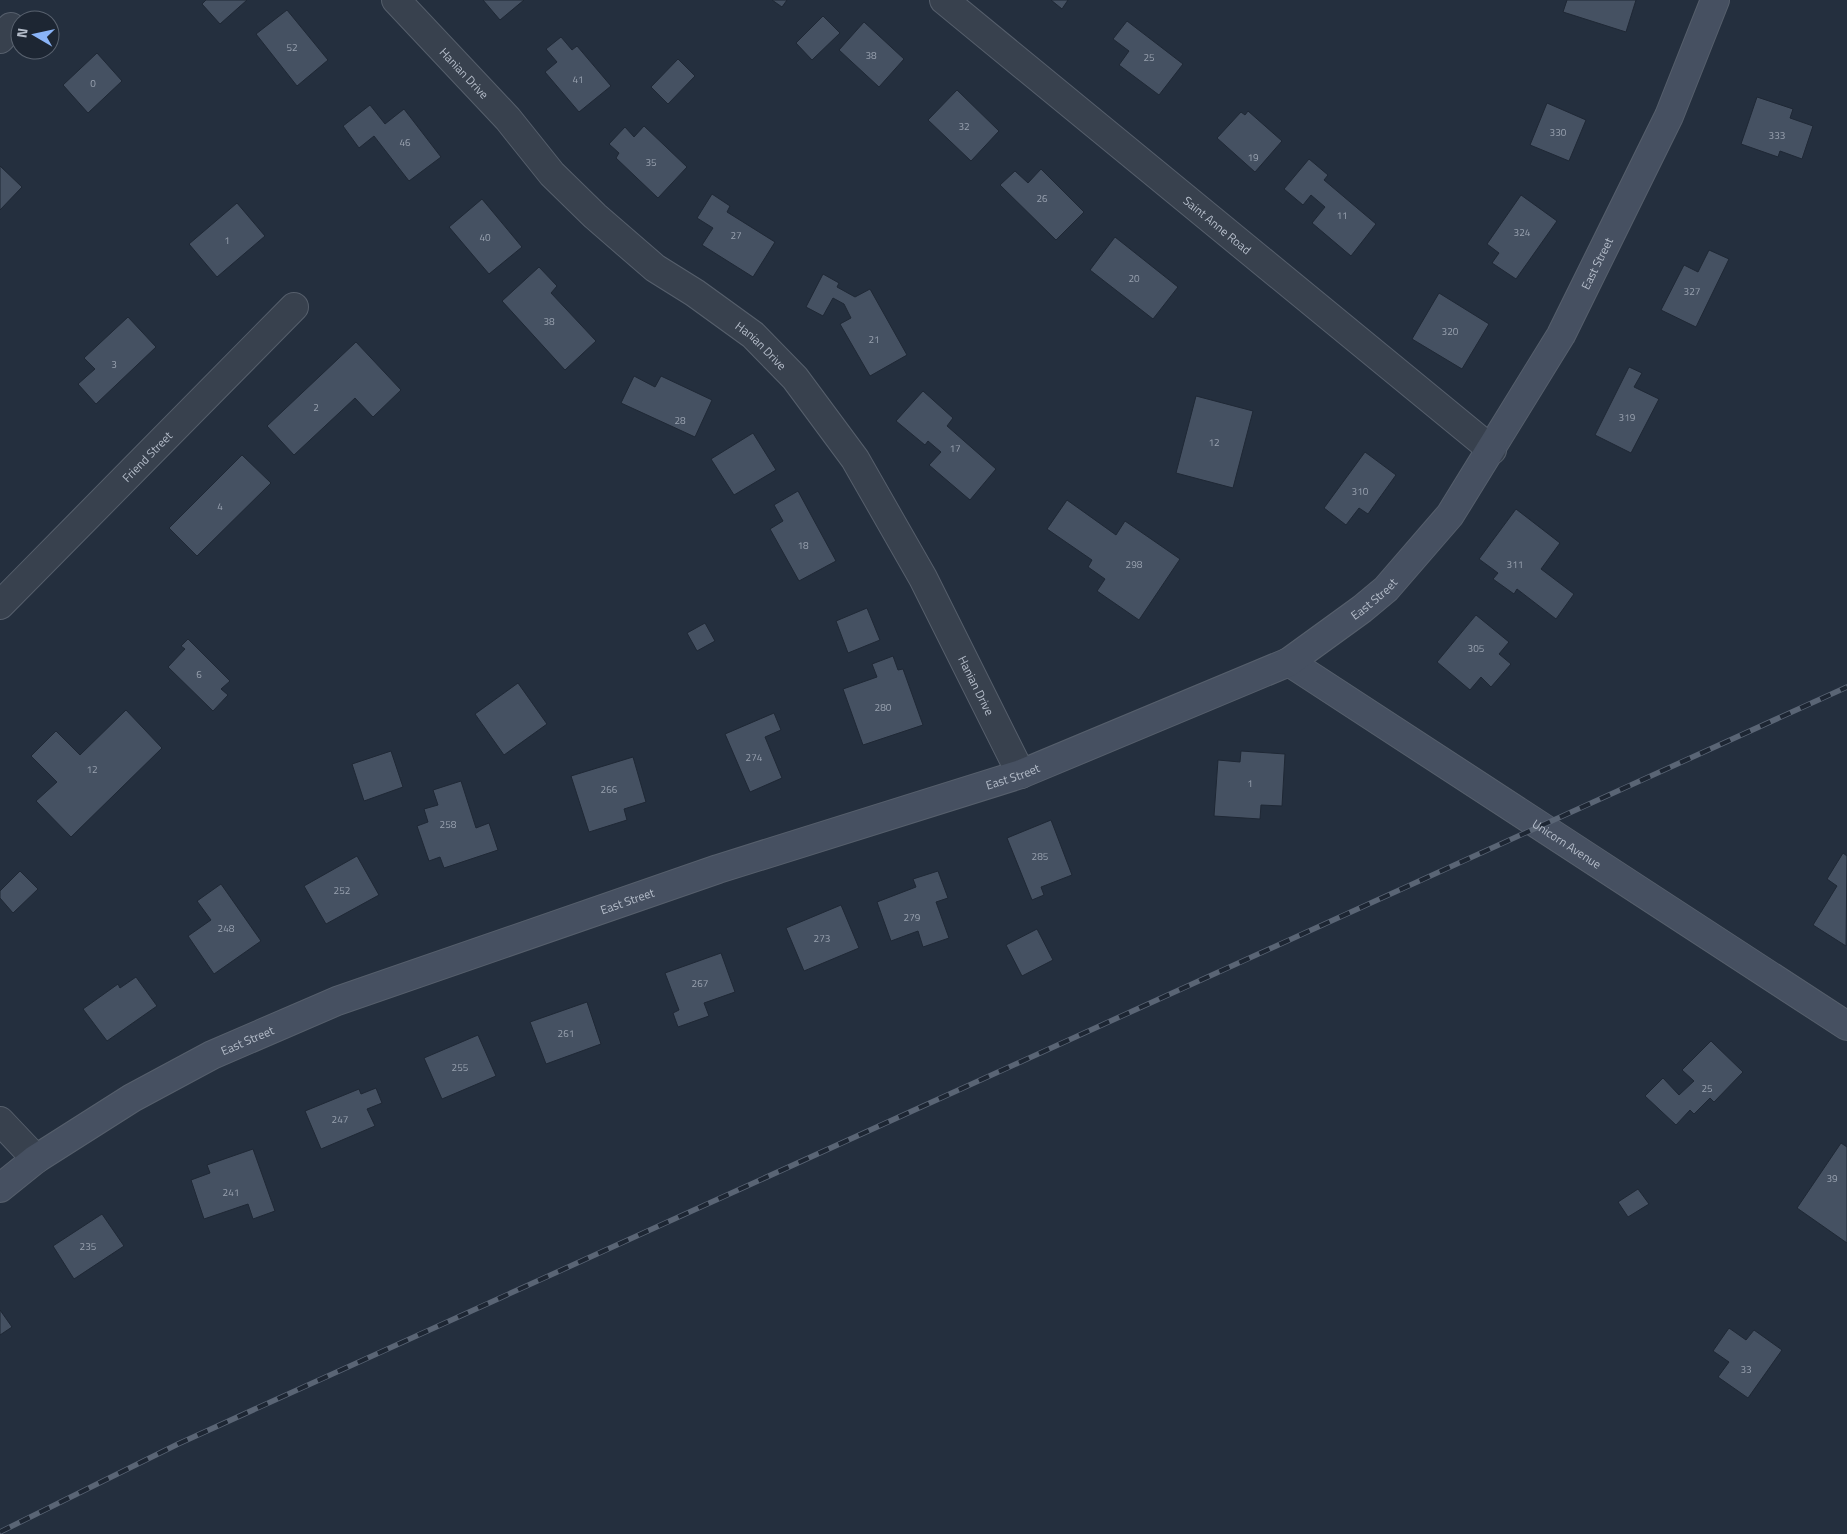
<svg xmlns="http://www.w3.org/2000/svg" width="1847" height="1534" viewBox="0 0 1847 1534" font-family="'Titillium Web',sans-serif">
	<rect width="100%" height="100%" fill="#242f3e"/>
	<path fill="#455162" stroke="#1f2835" d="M206,0H247L220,24L202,4Z
		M483,0H524L500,20Z
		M772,0H787L782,7Z
		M1051,0H1068L1062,9Z
		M1567,0H1636L1626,32L1563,12Z
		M287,10L328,60L297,86L256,34Z
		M823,16L840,33L812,60L796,43Z
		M1127,21L1183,64L1159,95L1119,65L1129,51L1113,39Z
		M864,22L904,59L879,87L839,50Z
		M561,37L572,50L577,46L611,86L579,112L545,72L557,62L546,49Z
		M97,53L122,81L88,113L63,85Z
		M678,59L695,76L668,104L651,87Z
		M957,90L999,131L971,161L928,120Z
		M1757,97L1793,109L1790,118L1813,126L1802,159L1780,151L1778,157L1741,144Z
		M1547,103L1586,120L1569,161L1530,145Z
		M370,105L385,124L404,109L441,157L409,181L374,136L359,148L343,126Z
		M1248,111L1282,141L1255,172L1217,138L1241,112L1245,115Z
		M644,126L687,167L658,198L616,158L619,153L609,144L625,127L634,137Z
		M1309,159L1328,175L1324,180L1376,224L1351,256L1312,223L1325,207L1311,195L1303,205L1284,189Z
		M0,166L22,187L0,210Z
		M1041,169L1084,212L1056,240L1000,185L1015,171L1028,183Z
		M712,194L730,206L727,212L775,242L753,277L702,245L713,228L697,218Z
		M1521,195L1557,221L1516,279L1492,263L1499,253L1487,244Z
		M482,199L522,247L489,274L449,227Z
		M237,203L265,236L217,277L189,244Z
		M1115,237L1178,287L1153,319L1090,270Z
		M1709,250L1729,259L1696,327L1661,310L1684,265L1698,272Z
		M539,267L557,286L551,293L596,341L565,370L502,301Z
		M823,274L839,283L837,287L855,297L870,289L907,355L870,376L840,324L851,318L844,304L833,298L823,316L806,307Z
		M1439,293L1489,324L1462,369L1412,339Z
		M128,317L156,347L96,404L78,384L95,369L84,358Z
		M356,342L401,390L373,417L355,398L294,455L267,426Z
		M1629,367L1642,373L1634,387L1659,399L1631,453L1595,435Z
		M634,376L655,387L661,376L712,400L695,437L621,403Z
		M923,391L953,418L947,426L996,469L970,500L929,465L941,452L928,441L925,445L896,421Z
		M1196,396L1253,411L1233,488L1176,473Z
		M753,433L776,470L734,495L711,459Z
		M1365,452L1396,475L1368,514L1359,508L1346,525L1324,508Z
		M242,455L271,483L197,556L169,528Z
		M798,491L836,561L799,581L770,529L783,521L774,505Z
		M1067,500L1116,535L1125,521L1180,559L1139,620L1097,591L1105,579L1088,567L1092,560L1047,529Z
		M1516,509L1560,543L1541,569L1574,594L1556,619L1517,589L1514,594L1493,579L1498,573L1479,559Z
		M867,608L880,640L848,653L836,621Z
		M1476,615L1509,642L1499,654L1511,664L1491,687L1481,677L1470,690L1437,662Z
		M705,623L715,641L697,651L687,633Z
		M188,639L230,681L221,689L228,695L213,711L168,667L185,649L181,646Z
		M893,656L898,670L903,669L923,725L863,745L843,689L877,677L872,664Z
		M518,683L547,724L504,755L475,714Z
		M126,710L162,748L71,837L36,801L57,782L31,756L56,731L80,755Z
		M774,713L781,730L765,737L782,778L750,792L725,734Z
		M391,751L403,787L364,801L352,764Z
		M1241,751L1285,754L1282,806L1261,805L1260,819L1214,816L1218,760L1240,762Z
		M633,757L646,802L624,809L627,820L589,832L571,776Z
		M461,781L476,828L489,823L498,850L444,868L440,857L429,861L417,826L428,822L424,809L438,805L433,790Z
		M1051,820L1072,875L1041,887L1044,895L1032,900L1007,838Z
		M1843,853L1847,856L1846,946L1813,925L1837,886L1827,879Z
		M357,856L379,895L326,924L304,886Z
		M20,871L38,889L13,913L0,898V891Z
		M938,871L948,898L936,902L949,938L923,947L918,931L891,941L877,902L916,887L913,879Z
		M221,884L261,941L214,974L188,936L211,920L197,901Z
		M841,905L859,948L804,971L786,928Z
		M1037,929L1053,960L1022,976L1006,945Z
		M721,953L735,992L704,1003L709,1016L678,1027L673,1013L679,1010L665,973Z
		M136,977L157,1006L107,1041L83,1009L118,984L120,988Z
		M587,1002L601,1044L546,1064L530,1022Z
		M478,1035L496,1076L442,1099L424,1058Z
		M1711,1041L1743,1072L1714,1102L1710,1098L1694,1114L1690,1110L1676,1125L1645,1096L1663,1078L1679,1095L1694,1081L1682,1070Z
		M376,1088L382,1103L367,1109L375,1126L321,1149L305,1111L359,1089L361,1094Z
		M1841,1143L1847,1147V1243L1797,1208Z
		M253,1149L275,1211L253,1219L248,1204L204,1219L191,1180L210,1173L207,1165Z
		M1638,1189L1649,1204L1628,1217L1618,1202Z
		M102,1214L124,1246L74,1279L53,1246Z
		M0,1310L12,1327L0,1335Z
		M1729,1328L1746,1340L1754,1330L1782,1350L1748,1398L1718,1377L1729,1362L1713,1351Z"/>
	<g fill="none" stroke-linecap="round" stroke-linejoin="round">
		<g stroke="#565f6c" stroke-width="30">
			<g id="street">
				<path id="s1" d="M396,0L508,119L552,174L595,216L655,268L695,293L753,335L795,378L855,459L923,578L1021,774"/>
				<path id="s2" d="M944,0L1492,450"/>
				<path d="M0,39L11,27"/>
				<path id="s3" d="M0,605L294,307"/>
				<path d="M0,1121L36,1159"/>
			</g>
		</g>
		<g stroke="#565f6c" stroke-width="30">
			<g id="secondary">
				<path id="s4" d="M1289,662L1847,1026"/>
				<path id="s5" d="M0,1188L36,1159L132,1098L212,1055L337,1001L718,869L1021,774L1289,662L1362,609L1386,589L1450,515L1561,335L1669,116L1715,0"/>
			</g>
		</g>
		<use href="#street" stroke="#38414e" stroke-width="28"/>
		<use href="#secondary" stroke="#465061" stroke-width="28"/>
		<g stroke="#5a6575" stroke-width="5.5">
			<path id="rail" d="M0,1532L178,1444L1847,687"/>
		</g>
		<use href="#rail" stroke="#1d2633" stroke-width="4" stroke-dasharray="11" stroke-linecap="butt"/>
	</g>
	<g text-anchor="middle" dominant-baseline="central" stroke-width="4" stroke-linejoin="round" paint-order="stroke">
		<g font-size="10" fill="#98a1af">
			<text x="292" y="47">52</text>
			<text x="871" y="55">38</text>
			<text x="1149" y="57">25</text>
			<text x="578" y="79">41</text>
			<text x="93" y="83">0</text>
			<text x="964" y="126">32</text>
			<text x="1558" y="132">330</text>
			<text x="1777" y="135">333</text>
			<text x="405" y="142">46</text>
			<text x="1253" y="157">19</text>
			<text x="651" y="162">35</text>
			<text x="1042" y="198">26</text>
			<text x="1342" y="215">11</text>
			<text x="1522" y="232">324</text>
			<text x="736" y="235">27</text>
			<text x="485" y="237">40</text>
			<text x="227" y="240">1</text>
			<text x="1134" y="278">20</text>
			<text x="1692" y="291">327</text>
			<text x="549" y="321">38</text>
			<text x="1450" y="331">320</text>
			<text x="874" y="339">21</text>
			<text x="114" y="364">3</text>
			<text x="316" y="407">2</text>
			<text x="1627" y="417">319</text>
			<text x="680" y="420">28</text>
			<text x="1214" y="442">12</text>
			<text x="955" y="448">17</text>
			<text x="1360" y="491">310</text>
			<text x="220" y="506">4</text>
			<text x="803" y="545">18</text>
			<text x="1134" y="564">298</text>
			<text x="1515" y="564">311</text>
			<text x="1476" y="648">305</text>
			<text x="199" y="674">6</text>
			<text x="883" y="707">280</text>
			<text x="754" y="757">274</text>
			<text x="92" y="769">12</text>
			<text x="1250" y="783">1</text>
			<text x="609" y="789">266</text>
			<text x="448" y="824">258</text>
			<text x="1040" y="856">285</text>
			<text x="342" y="890">252</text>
			<text x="912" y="917">279</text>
			<text x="226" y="928">248</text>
			<text x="822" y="938">273</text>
			<text x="700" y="983">267</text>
			<text x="566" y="1033">261</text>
			<text x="460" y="1067">255</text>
			<text x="1707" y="1088">25</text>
			<text x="340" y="1119">247</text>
			<text x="1832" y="1178">39</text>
			<text x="231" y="1192">241</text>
			<text x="88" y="1246">235</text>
			<text x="1746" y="1369">33</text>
		</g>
		<g font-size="12" fill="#b4bcc9" stroke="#1d2633">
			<text stroke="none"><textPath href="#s1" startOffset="100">Hanian Drive</textPath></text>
			<text stroke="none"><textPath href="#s2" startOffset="354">Saint Anne Road</textPath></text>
			<text stroke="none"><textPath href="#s5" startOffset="1909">East Street</textPath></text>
			<text stroke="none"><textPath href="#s1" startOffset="505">Hanian Drive</textPath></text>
			<text stroke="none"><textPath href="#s3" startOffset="209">Friend Street</textPath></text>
			<text stroke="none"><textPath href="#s5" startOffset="1504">East Street</textPath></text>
			<text stroke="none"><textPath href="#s1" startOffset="910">Hanian Drive</textPath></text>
			<text stroke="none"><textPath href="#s5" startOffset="1099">East Street</textPath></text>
			<text stroke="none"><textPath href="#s4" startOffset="332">Unicorn Avenue</textPath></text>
			<text stroke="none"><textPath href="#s5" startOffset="694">East Street</textPath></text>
			<text stroke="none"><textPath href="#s5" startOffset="289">East Street</textPath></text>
		</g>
	</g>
	<g transform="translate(35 35) rotate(279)"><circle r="24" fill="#1d2633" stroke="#59626f"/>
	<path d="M0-4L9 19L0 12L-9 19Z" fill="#8ab4f8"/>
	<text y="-8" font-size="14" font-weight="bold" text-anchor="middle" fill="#b4bcc9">N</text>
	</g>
</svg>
